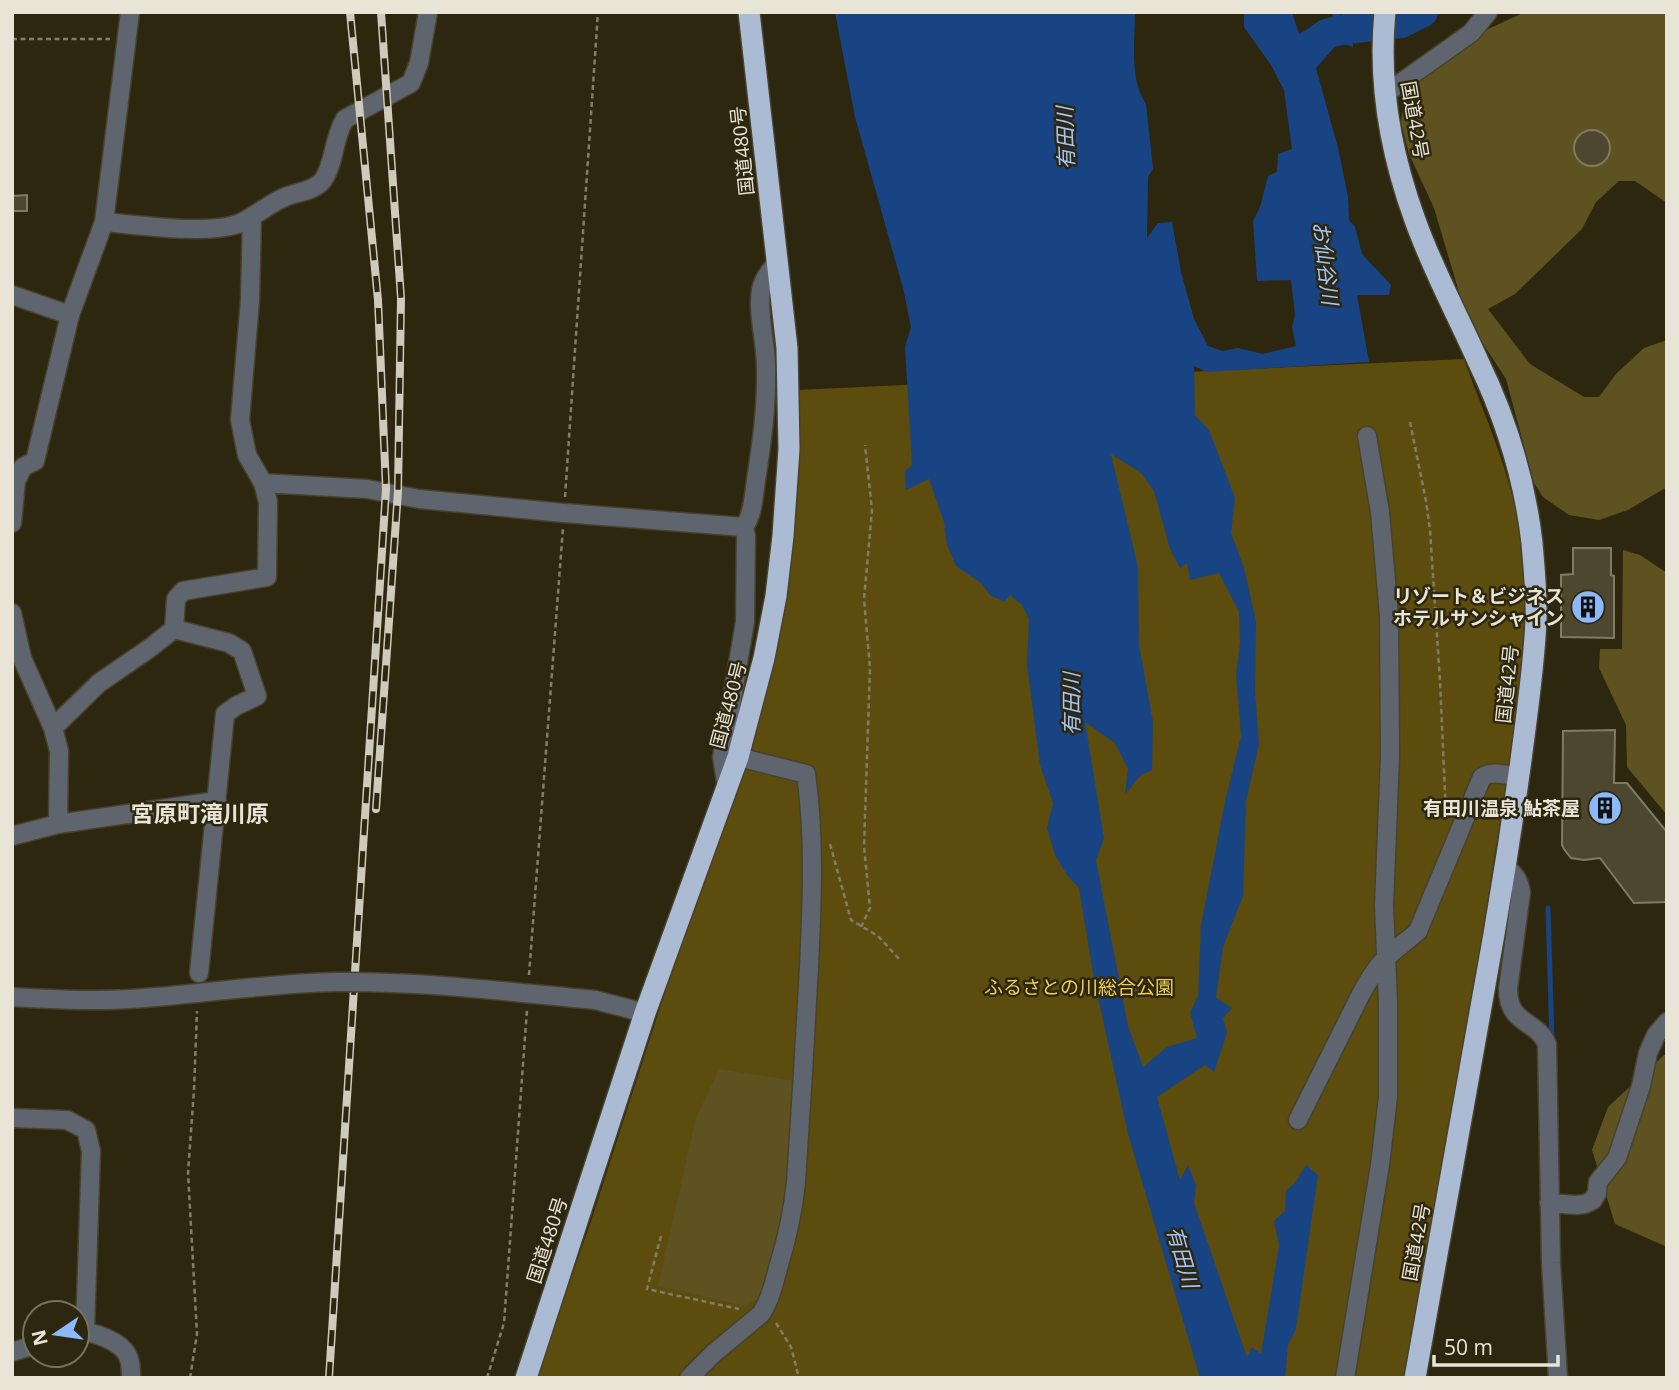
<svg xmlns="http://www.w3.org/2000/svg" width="1679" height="1390" viewBox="0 0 1679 1390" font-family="'Open Sans','Noto Sans JP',sans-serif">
	<rect width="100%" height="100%" fill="#2e2710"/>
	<path fill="#5c4c0e" d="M1464,359C1484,415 1513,477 1520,535C1534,648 1509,761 1492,872C1466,1041 1436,1209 1406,1378H536L590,1224L679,949L739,777L796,390Z"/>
	<path fill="#5f5221" d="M1525,12H1667V203L1635,181H1619L1596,202L1582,229L1515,294L1488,309L1530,364L1584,397H1599L1616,374L1644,348L1667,340V487L1628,510L1599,520L1569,515L1543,497L1534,483L1506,379L1467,319L1434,208L1409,154L1401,123L1405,92L1414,80L1442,66L1484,31Z
		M1623,550L1640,555L1667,573V815L1627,767L1626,725L1599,668L1600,649H1622Z
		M1664,1055H1667V1247L1615,1224L1592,1150L1608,1107Z
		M719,1069L795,1081L794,1120L788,1149L790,1185L784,1224L763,1296L745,1306L658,1286L696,1118Z"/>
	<path fill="#184483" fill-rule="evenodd" d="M835,12H1135C1135,41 1129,79 1146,104L1153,169L1148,177L1147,238L1158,223L1172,222L1181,272L1194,319L1208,346L1223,351L1238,348L1263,354L1296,346L1292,327L1295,315L1291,280L1257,281L1253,221L1260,207L1268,176L1277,172L1278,154L1292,149L1284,90L1271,65L1244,27V12H1292L1299,34L1316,24L1333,19L1332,12H1338L1341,17L1351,16L1353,47L1339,42L1316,68L1338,148L1348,197L1349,220L1355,227L1362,254L1391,285L1389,295H1357L1369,362L1207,372L1194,366L1195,415L1209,430L1235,498L1231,533L1244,568L1256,621L1255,690L1259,744L1246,801L1243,896L1223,947L1216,998L1232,1008L1223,1018L1227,1033L1214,1072L1205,1065L1157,1097L1180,1180L1188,1165L1196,1185L1194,1203L1247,1357L1252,1347L1261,1354L1279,1245L1274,1221L1285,1211L1286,1191L1295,1183L1306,1165L1318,1175L1296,1329L1288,1345L1285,1378H1200L1128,1134L1094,979L1079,888L1067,875L1055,855L1047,828L1053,803L1040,765L1027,665L1029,619L1022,605L1010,595L1004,602L990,595L981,583L956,566L947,545L944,522L929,479L906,490L905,471L912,465L905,347L911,327L903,288L855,117ZM1111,454L1141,473L1154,491L1170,549L1180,568L1187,563L1190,580L1219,573L1239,612L1240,643L1236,674L1241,736L1225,802L1201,925L1198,996L1190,1013L1197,1038L1167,1047L1143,1067L1128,1026L1096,860L1104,838L1085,722L1115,743L1128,769L1125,794L1141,775L1152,770L1153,722L1139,645L1138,567Z"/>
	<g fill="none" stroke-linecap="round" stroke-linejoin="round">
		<path stroke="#184483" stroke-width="5" d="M1548,908L1552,1041"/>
		<path stroke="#184483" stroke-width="30" d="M1317,41L1326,34L1345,29L1401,23L1423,12"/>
	</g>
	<path fill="#4e472f" stroke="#817a61" stroke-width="2" d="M1574 148a18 18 0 1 1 36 0a18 18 0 1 1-36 0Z
		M27,195V211H12V196Z
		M1573,548H1611V575L1614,576V638L1561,637V575L1573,574Z
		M1615,730L1614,783H1627L1667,832V902L1634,903L1600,858L1584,860L1571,858L1564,849L1562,845L1563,731Z"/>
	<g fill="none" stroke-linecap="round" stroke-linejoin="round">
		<g stroke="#48422c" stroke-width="21">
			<path id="minor" d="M1385,94L1471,33L1488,12
				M104,222C140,225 205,235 238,224C255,217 268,204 285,197C297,192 315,191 323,180C335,163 333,138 345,119L411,83L419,63L428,12
				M12,295L70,315
				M263,483L367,489L419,499L564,513L744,527L746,536L745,622L722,757L727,788
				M12,523L16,481L23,467L35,461L70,315L104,222L130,12
				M744,527C753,515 754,494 756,480C762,442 767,405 766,366C766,343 757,312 761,290C763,279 770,271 777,263
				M12,613L22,658L53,728L59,751L58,824
				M174,629L229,643L242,651L257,696L236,706L225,714L199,973
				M53,728L99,683L150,648L174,629L176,599L183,591L267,577L268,502L263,483L247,455L240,420L250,300L252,217
				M12,836L58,824L217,801
				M1505,867C1515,874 1519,880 1521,892L1508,989C1508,1025 1536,1019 1547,1044L1551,1263L1558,1378
				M595,1000L645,1013
				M12,1118L67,1120L86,1130L91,1151L85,1331
				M1298,1120L1361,994C1368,981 1376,967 1387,957C1397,947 1408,941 1418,931L1482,777C1492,770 1507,775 1518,777
				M1549,1203L1576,1205L1585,1204L1593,1200L1597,1193L1598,1182L1617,1158L1641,1086L1648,1053L1656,1035L1667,1022
				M77,1333C89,1329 115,1340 124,1350C131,1358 131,1368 131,1378
				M12,1352L35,1345
				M689,1378L714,1353L761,1314C770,1300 774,1284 778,1268C787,1239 793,1212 796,1182C801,1110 805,1039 809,967C812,902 815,838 806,774L738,757
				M1345,1378L1380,1165L1388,1097V1003L1384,905L1390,756L1389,616L1380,512L1367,436"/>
		</g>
		<g stroke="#48422c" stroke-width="24">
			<path id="highway" d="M1385,12C1378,82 1391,154 1415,220C1432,268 1457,314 1478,361C1505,417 1525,481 1532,543C1534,568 1537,594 1536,620C1534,667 1527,713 1521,760C1513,818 1504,876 1494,934C1467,1082 1441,1230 1415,1378
				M526,1378L645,1013L738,757L764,658L776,596L783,536L789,449L787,348L749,12"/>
		</g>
		<path stroke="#827c69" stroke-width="2.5" stroke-dasharray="5 3.5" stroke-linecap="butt" d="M12,39H110
			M1410,422L1426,501L1430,530L1440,681L1446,815
			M565,497L598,12
			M830,844L851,920L878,936L900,960
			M861,927L870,908L864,846L870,668L864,599L872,510L865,445
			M529,975L563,528
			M661,1236L647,1289L739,1309
			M776,1323L791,1347L799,1378
			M190,1378L197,1334L188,1173L194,1090L197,1011
			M487,1378L504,1323L527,1010"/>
		<use href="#minor" stroke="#5f656f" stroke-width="18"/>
		<use href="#highway" stroke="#abbbd3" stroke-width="21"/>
		<g stroke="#cecbbc" stroke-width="8">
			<path id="rail" d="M376,809L398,491L401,298L381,12
				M329,1378L386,489L378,300L350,12"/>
		</g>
		<use href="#rail" stroke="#2e2710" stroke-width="5" stroke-dasharray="16" stroke-linecap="butt"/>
		<g stroke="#48422c" stroke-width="21" stroke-linecap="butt">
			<path id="minor-bridge" d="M12,997C60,1000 108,1002 156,997C216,992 275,983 336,982C422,981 509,992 595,1000"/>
		</g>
		<use href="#minor-bridge" stroke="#5f656f" stroke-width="18"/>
	</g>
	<defs>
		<g id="building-disc" transform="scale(1.75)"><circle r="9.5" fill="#8cb9fc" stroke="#2e2710"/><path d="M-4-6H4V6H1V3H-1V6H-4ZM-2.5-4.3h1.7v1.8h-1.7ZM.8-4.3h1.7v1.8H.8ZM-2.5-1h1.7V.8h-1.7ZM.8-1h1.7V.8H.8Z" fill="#111"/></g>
	</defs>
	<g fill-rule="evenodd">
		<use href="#building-disc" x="1588" y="607"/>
		<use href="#building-disc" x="1605" y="808"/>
	</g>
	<g text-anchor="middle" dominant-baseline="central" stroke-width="5" stroke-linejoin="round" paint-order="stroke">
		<g font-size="19" fill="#e8e5d7" stroke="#2e2710">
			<text transform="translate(1415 120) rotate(80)">国道42号</text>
			<text transform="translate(742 151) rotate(-96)">国道480号</text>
			<text transform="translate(1507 684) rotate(-84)">国道42号</text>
			<text transform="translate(728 705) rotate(-75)">国道480号</text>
			<text transform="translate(547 1240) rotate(-72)">国道480号</text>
			<text transform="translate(1416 1242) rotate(-80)">国道42号</text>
		</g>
		<g font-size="19" font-weight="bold" fill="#e8e5d7" stroke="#2e2710" text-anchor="end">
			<text x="1564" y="596">リゾート＆ビジネス<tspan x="1564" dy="22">ホテルサンシャイン</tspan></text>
			<text x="1580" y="808">有田川温泉 鮎茶屋</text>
		</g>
		<g font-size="19" fill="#f0cf51" stroke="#2e2710">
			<text x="1079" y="987">ふるさとの川総合公園</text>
		</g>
		<g font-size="21" font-style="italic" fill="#a1c6fd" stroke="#2e2710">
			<text transform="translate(1065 138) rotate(-92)">有田川</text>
			<text transform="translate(1326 263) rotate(83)">お仙谷川</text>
			<text transform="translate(1071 704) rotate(-90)">有田川</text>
			<text transform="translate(1183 1257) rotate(74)">有田川</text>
		</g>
		<g font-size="23" font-weight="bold" fill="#e8e5d7" stroke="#2e2710">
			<text x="200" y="813">宮原町滝川原</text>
		</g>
	</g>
	<rect width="1679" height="1390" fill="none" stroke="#e8e5d7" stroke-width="28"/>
	<g transform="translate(56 1334) rotate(257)"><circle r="33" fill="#2e2710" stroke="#787360" stroke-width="2"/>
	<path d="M0-5L12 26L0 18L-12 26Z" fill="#8cb9fc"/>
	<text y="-10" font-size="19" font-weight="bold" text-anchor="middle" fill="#e8e5d7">N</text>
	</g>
	<path d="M1434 1355v10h124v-10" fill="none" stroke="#e8e5d7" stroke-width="3.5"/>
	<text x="1444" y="1355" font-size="21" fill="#e8e5d7" stroke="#2e2710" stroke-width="5" paint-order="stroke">50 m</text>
</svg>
